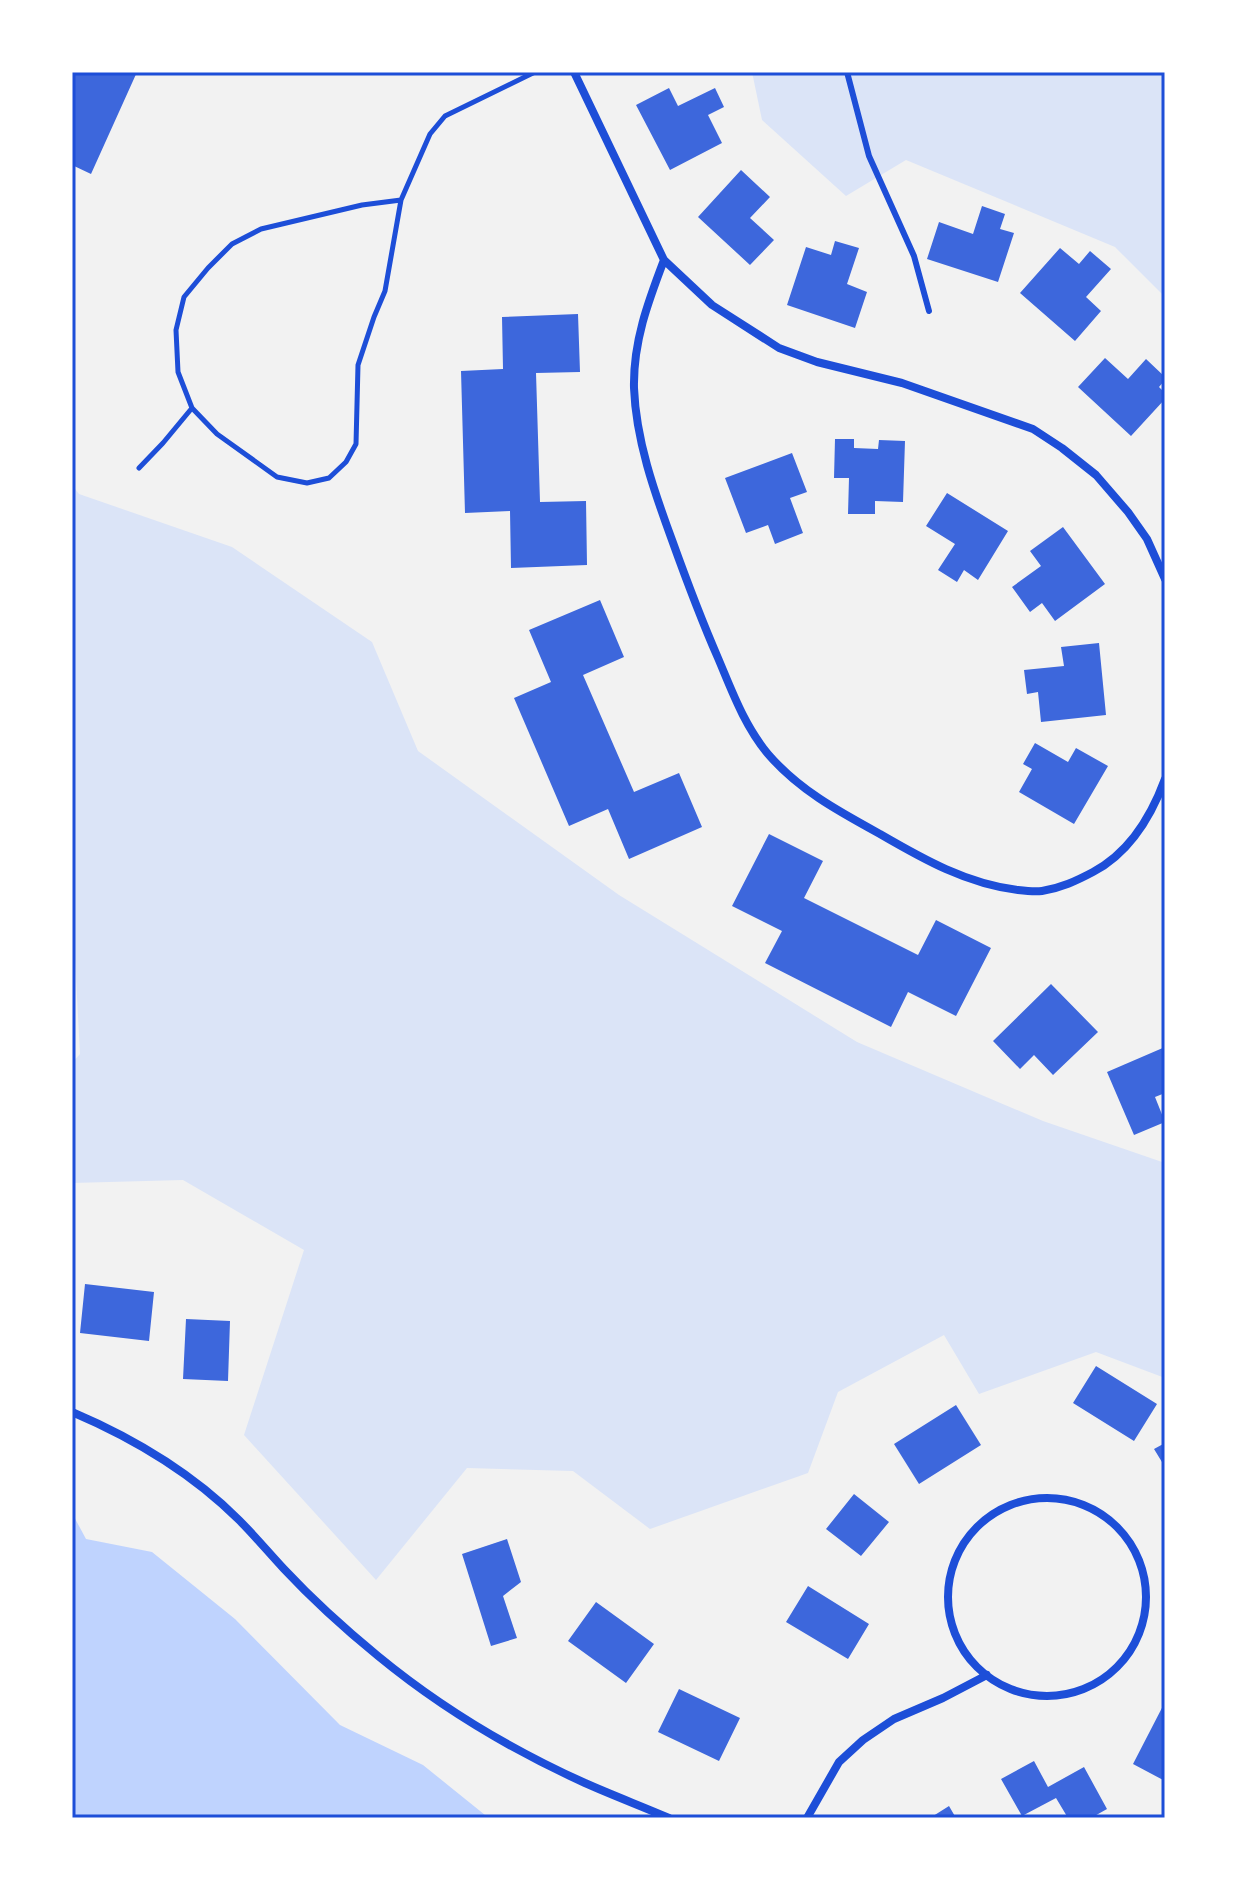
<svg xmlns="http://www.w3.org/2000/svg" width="1237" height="1890" viewBox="0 0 1237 1890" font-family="'IBM Plex Sans',sans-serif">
	<rect width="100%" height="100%" fill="#f2f2f2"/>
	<path fill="#dbe4f7" d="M752,72H1165V297L1115,247L906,160L846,196L762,120Z
		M72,485L79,494L232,547L372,642L418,751L619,895L857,1042L1043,1121L1165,1163V1378L1096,1352L979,1394L944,1335L838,1392L808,1473L650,1529L573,1471L467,1468L376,1580L244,1435L304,1250L183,1180L72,1183V1063L80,1054L72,902Z"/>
	<path fill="#bfd3fe" d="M72,1513L86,1539L152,1552L235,1619L340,1725L423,1765L485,1815L484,1818H72Z"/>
	<path fill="#3d67dc" d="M72,72H137L91,174L72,165Z
		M669,88L678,106L715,88L724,107L708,115L722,143L670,170L636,105Z
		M741,170L770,197L750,218L774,240L750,265L698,217Z
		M982,206L1005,214L1000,229L1014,233L998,282L927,259L939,222L973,234Z
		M835,241L859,248L847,284L867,292L855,328L787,305L806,247L831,255Z
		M1060,248L1079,264L1090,251L1111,269L1086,297L1101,311L1075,341L1020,293Z
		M578,314L580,372L536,373L540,502L586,501L587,565L511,568L510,511L465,513L461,371L503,369L502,317Z
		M1105,358L1128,379L1146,359L1165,377V380L1159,387L1165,393V399L1131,436L1078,387Z
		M835,439H854V448L878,449L879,440L905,441L903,502L875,501V514H848L849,478H834Z
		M792,453L807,492L790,498L803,533L775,544L768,525L746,533L725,478Z
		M947,493L1008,531L978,580L964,570L957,582L938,570L955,544L926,526Z
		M1063,527L1105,584L1055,621L1042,603L1030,612L1012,587L1041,566L1030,551Z
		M600,600L624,657L583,675L634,792L679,773L702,827L629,859L608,809L569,826L514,698L551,682L529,630Z
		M1099,643L1106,715L1041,722L1038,692L1027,694L1024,670L1064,666L1061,647Z
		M1035,743L1068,762L1076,748L1108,766L1074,824L1019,792L1032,769L1023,764Z
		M769,834L823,861L804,898L918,955L936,920L991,948L956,1016L908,992L891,1027L765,963L782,931L732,906Z
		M1051,984L1098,1032L1053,1075L1034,1055L1020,1069L993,1041Z
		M1165,1047V1093L1155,1097L1165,1122L1134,1135L1107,1072Z
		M85,1284L154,1292L149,1341L80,1333Z
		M186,1319L230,1321L228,1381L183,1379Z
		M1096,1366L1157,1404L1134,1441L1073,1403Z
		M956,1405L981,1445L919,1484L894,1444Z
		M1165,1443V1467L1154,1449Z
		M854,1494L889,1522L861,1556L826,1529Z
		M507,1539L521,1582L503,1596L517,1638L491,1646L462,1554Z
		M808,1586L869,1624L848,1659L786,1622Z
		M596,1602L654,1644L626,1683L568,1641Z
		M679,1689L740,1718L719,1761L658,1732Z
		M1165,1702V1781L1133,1764Z
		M1034,1761L1048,1787L1084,1767L1107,1809L1091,1818H1068L1056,1798L1022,1816L1001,1779Z
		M949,1806L956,1818H930Z"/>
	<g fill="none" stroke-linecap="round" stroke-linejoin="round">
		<path stroke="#1d4ed8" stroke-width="5" d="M401,200L362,205L261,229L232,244L208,268L184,297L176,330L178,372L192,408L217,434L277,477L307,483L329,478L346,462L356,444L358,365L374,317L385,291L401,200L430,134L445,116L535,72
			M139,468L163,443L192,408"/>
		<path stroke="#1d4ed8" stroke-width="6" d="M847,72L869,156L914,256L929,311"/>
		<path stroke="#1d4ed8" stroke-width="8" d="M574,72L664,260L712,305L779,348L817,362L902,383L1033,429L1062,448L1096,475L1128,512L1147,539L1165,579
			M664,260C648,302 633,342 634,388C636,440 654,491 672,540C686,579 701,619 718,658C732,691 744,725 768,754C799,790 838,811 880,834C923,859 967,884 1018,890C1026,891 1035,892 1042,891C1061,888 1076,881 1093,872C1129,853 1151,817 1165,779
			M72,1412C133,1438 192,1473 239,1520C255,1536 269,1553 284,1569C313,1600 345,1629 378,1656C440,1707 512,1750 585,1783C612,1795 641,1806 669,1818
			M948 1597a99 99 0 1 1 198 0a99 99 0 1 1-198 0Z
			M807,1818L839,1762L863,1740L894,1719L943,1698L987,1675"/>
	</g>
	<rect width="1237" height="1890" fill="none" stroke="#ffffff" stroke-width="148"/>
	<rect x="74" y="74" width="1089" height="1742" fill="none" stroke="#1d4ed8" stroke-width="3"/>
</svg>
